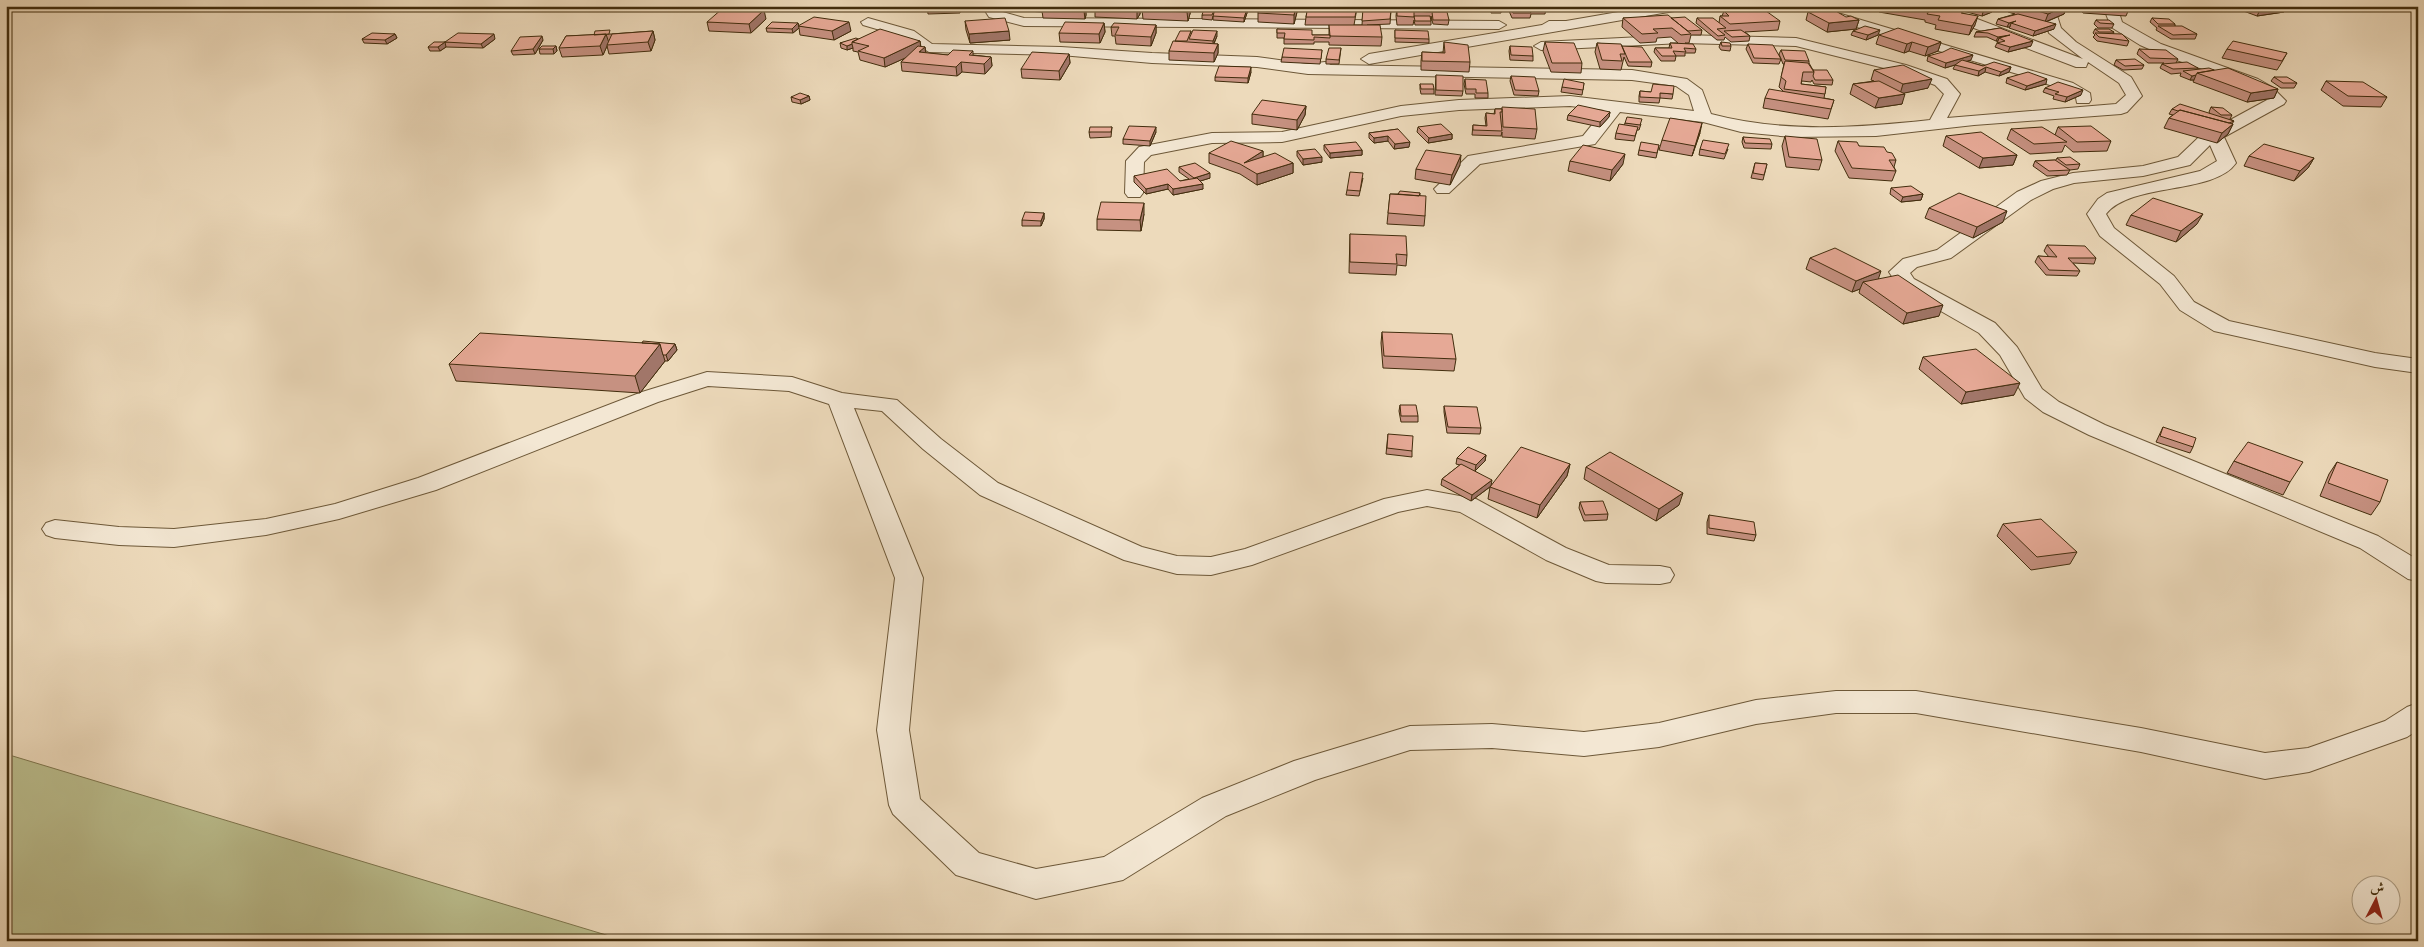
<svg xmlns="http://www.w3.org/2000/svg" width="2424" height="947" viewBox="0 0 2424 947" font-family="'IM FELL English',Amiri,serif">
	<rect width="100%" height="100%" fill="#eddabb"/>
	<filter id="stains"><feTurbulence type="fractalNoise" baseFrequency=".004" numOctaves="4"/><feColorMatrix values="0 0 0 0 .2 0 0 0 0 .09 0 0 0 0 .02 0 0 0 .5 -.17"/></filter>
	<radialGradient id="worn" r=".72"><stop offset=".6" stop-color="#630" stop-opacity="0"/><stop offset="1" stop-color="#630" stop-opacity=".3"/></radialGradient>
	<path fill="#bbbe8e" stroke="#7e764e" d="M6,754L626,941H6Z"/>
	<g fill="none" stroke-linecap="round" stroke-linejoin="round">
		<g stroke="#6d5838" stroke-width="2">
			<path id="street" d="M982,6H996L999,11L1024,18L1499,21L1506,25L1499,29L1024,26L989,17Z
				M1653,6H1687L1680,10L1369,64L1361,59L1369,54L1542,25L1549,21H1566Z
				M1922,6H1943L2083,59L2049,33L2040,6H2054L2061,28L2076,42L2131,77L2142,96L2127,112L2121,114L1974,125L1876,136L1792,137L1741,132L1703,122L1620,112L1595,144L1480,164L1449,193H1437L1434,189L1468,156L1583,136L1604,110L1570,106L1459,110L1401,116L1282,142L1212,143L1151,155L1144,162L1143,193L1140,197H1128L1125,193L1126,161L1139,147L1212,133L1282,132L1401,106L1459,100L1570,96L1694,111L1689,95L1676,86L1632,80L1308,74L1257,67L1152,63L1061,55L929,52L904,37L863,25L861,22L868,18L914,31L932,44L1061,47L1152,53L1257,57L1308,64L1325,62L1331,65L1632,70L1687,79L1702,90L1711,114C1782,133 1857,128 1930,120L1944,94L1935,85L1896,71L1796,46L1682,43L1541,50L1534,46L1541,42L1682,35L1796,38L1906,65L1947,79L1960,94L1947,118L2116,104L2126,95L2119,83L2088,62L2086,67H2076L1924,9Z
				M2103,6H2117L2122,22L2161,44L2258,79L2272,87L2286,101L2284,104L2224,137L2236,163C2214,195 2131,182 2106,214L2114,228L2174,276L2194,302L2229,321L2375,353L2418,359V373L2375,367L2214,331L2180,310L2160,284L2100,236L2087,214L2098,199L2107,193L2200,171L2217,161L2210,145L2190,165L2143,176L2074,183L2053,189L2031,200L1951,258L1917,267L1910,273L1914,279L1995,323L2017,347L2042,389L2059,402L2105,425L2378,536L2418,560V581L2408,579L2360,548L2089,435L2043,412L2025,398L2000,355L1979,333L1899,287L1889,272L1903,259L1937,250L2017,192L2041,181L2073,173L2143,166L2178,157L2199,137L2267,100L2247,86L2231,79L2165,56L2140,45L2111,27Z
				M1831,11L2073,83L2090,93L2091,100L2089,103H2077L2076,98L2061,89L2021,75L1826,18L1824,15L1826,12Z
				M707,372L792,377L842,393L897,400L941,439L998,483L1142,547L1177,556L1211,557L1245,549L1384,499L1427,490L1476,499L1566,548L1609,565L1660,566L1670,568L1674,575L1670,582L1660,584L1606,583L1596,581L1546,560L1460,512L1427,506L1398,512L1252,565L1211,575L1177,574L1124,560L980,495L923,449L882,411L854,408L923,578L909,730L920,799L979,853L1036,869L1104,857L1202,798L1294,761L1410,726L1492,724L1584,732L1659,723L1756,700L1836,691H1916L2141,728L2265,753L2308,748L2385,721L2407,707L2418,703V730L2407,737L2309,772L2265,779L2141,752L1916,713H1836L1756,724L1659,747L1584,756L1492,748L1410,750L1315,780L1226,816L1123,880L1036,899L956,875L893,814L889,805L877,730L895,578L829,404L789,391L708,386L658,402L436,490L339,519L266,535L174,547L119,545L55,538L46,535L42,529L46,523L55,520L119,527L174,529L266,519L335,504L418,478L642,392Z"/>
		</g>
		<use href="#street" fill="#f3e7d3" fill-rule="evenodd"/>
	</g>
	<path fill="#c69181" stroke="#422d0d" d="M927,6H960V13L928,14Z
		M1085,6L1086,15L1085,19L1043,18L1042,11V12L1027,11V7Z
		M1140,6V14L1137,19L1095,17V8Z
		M1144,6H1191V10L1188,21L1143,19L1142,10Z
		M1248,6V10L1244,22L1213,20V16L1212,20L1202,19V15Z
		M1258,6H1297V12L1294,24L1258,22V13L1259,8H1258Z
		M1308,6H1384L1383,9L1357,8L1354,25H1362L1363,9L1391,10L1390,24L1367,25L1382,37L1381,46L1329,45V42H1314V44H1284V38H1277V29L1312,35H1329V25H1305L1306,17Z
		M1401,6H1489V11L1445,9V12L1449,20L1448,25L1433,24L1431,16V25H1415L1414,20L1413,25H1397L1396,16L1397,7H1401Z
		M1491,6H1501V13H1491Z
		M1501,6H1545L1546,9L1545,14H1531L1530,18H1512L1509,11L1502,10Z
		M1572,6H1603L1604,8L1603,12L1573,11Z
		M1881,6H1950L1961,8L1962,6H1989L1992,12L1982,16L1963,11L1962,13L1975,25L1969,35L1935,29L1936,25L1925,22V20L1879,12Z
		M2010,6H2067L2064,14L2046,22L2054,29L2033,36L2009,28L2010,27H2007L1996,24L1998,19L2015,14L2008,12Z
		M2078,6H2141L2140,9H2129L2126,16L2083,13Z
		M2230,6H2286L2284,12L2257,16Z
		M1744,7L1780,21L1778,30L1745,32L1750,36L1749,41L1731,42L1725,37L1724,40H1717L1696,23L1697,18L1719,23L1720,16H1722L1724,11L1743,10Z
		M1808,12L1859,20L1856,29L1827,32L1806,20Z
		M1623,18H1671L1702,30L1701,35H1691L1689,43H1685L1696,49L1695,53H1685V56H1676L1675,61H1661L1654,52L1655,48H1669L1670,43H1678L1671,37L1657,38L1656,42L1640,43L1622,27Z
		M2152,18L2175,24V26L2197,34L2195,39H2171L2156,30L2157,28L2150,22Z
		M766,19L751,33L709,31L707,22Z
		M2096,20L2114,24L2112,28H2098L2094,24Z
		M965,21L1010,40L970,43L966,30Z
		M798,23L799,26L851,31L834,40L800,35L799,28L793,33L767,32L766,28Z
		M1104,23L1105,32L1100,43L1060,42L1059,33Z
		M1156,25V33L1151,46L1116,44L1115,36H1112L1111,27Z
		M2000,28L2031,46L2008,52L1995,47L1998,41H1996L1987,37H1974L1976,32Z
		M2095,29L2114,32L2113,34L2129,41L2127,46L2097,41L2093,37L2095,35L2093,33Z
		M1395,30L1429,39V43L1395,42Z
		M653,31L655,40L651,51L609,54L607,46L603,55L562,57L559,48L566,36L611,34Z
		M1191,31V34L1217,36L1214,44H1218V53L1214,62L1169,60V51L1175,41Z
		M1853,31L1878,35L1866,40L1851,35Z
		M395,34L397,38L387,44L364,43L362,39Z
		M1879,35L1941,42L1938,51L1925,56L1909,51L1904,53L1876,44Z
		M495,39L483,48L446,47L440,51H430L428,47L445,42Z
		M858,39L920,41L921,47H925L926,53L948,55L973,51V55L991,57L992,66L985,74L962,72L957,76L902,71L901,62L905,58L885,67L860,60L858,52L853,51V48L847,50L841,48L840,43Z
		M543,40L535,54L513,55L511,51Z
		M1444,42L1470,62L1469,72L1421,70V61L1422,52L1443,53Z
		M1545,42L1582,63L1581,73L1551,72L1543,51Z
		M1721,42L1731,46L1730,51L1721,50L1719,47Z
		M1597,43L1622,46L1652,62L1651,67L1628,66L1624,57L1621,70L1600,69L1595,52Z
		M1748,44L1781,59L1779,64L1753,63L1746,49Z
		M556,46L557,51L554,54H540L539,49Z
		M1510,46L1533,56V61L1510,60L1509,51Z
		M1341,48L1339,64H1326V59Z
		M2139,49L2178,59L2176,63L2198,68V69L2214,70L2278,89L2274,98L2247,102L2193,82L2194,80H2190L2180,76L2181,73L2171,74L2160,68L2162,64L2164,63H2148L2137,54Z
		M2227,49L2287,53L2282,62L2277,70L2222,58Z
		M1322,50L1320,64L1281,62L1282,57Z
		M1781,50L1809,61V63L1813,70L1833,80L1832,85L1814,84L1812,80L1811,82L1802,81L1801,84L1826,87L1824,98L1834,100L1828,119L1763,108L1765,98L1783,91L1779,87L1784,64H1783L1779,54Z
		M1069,54L1070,63L1060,80L1022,78L1021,69Z
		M1928,56L1971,60L1966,61L1983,66L2011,67L2009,72L1999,76L1985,72L1978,76L1953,69L1955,65L1945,68L1927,61Z
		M2116,60L2144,65L2142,69L2123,70L2114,65Z
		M1874,70L1928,88L1903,93L1902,104L1875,108L1850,94L1853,84L1874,81L1871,80Z
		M1251,72L1248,83L1215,81V77Z
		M1436,75L1463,91L1462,96L1435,95Z
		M1511,76L1539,91L1538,96L1514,95L1510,81Z
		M2274,77L2297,83L2294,88H2281L2271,81Z
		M2007,78L2046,84L2025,90L2006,83Z
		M1465,79L1488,93V98H1475V94H1466L1464,84Z
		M2326,81L2387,97L2381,107L2343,106L2321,90Z
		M1584,83L1582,95L1561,92L1562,87Z
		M1420,84L1434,89V94H1421L1420,89Z
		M2045,88L2081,95L2065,102L2053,99L2054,96L2043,92Z
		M1640,91L1673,94L1672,99L1660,98L1659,103L1639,102V96Z
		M809,96L810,100L801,104L792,102L791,97Z
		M1306,106L1305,115L1297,130L1252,124V114Z
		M2211,107L2232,115L2230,119L2234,121L2232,124H2233L2228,134L2217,143L2164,128L2169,118L2173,115L2169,114L2172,109L2210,114L2209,112Z
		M1495,109H1502L1537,129L1535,139L1502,137V132L1501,136L1472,135L1473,125L1486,126L1485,118L1486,113L1494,114Z
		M1610,112L1609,117L1600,127L1567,120L1568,115Z
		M1625,123L1641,124L1639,130H1637L1634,141L1615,139L1616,133L1624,125Z
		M1112,127L1111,137L1090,138L1089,132Z
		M1418,127L1452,134V139L1428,143L1417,132Z
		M2058,127L2111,141L2107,151L2073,152L2065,145L2062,152L2030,154L2007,139L2011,129L2055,135Z
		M1398,129L1409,147L1394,149L1388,141L1374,143L1369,138V133Z
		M1156,132L1150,146L1123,144V139Z
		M1700,133L1692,156L1659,150L1662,140Z
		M1785,136L1822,160L1819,170L1786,167L1782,146Z
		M1946,136L2017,155L2013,165L1979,168L1943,146Z
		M1743,137L1772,144L1771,149L1744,148L1742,142Z
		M1838,141L1859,146L1896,160L1894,167L1896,171L1892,181L1849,178L1835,151Z
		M1324,145L1362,150V155L1330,158L1324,150Z
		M1659,145L1656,158L1638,155L1639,150Z
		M1700,149H1728L1724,159L1699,155Z
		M1263,151V157L1293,163V173L1257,185L1240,174L1209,163V153Z
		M1297,151L1322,162L1303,165L1297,156Z
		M2249,156L2314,158L2308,168L2294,181L2244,166Z
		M2057,158L2080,164L2078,169L2070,170L2067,175L2047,176L2033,166L2035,161L2056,160Z
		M1570,161L1623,164L1610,181L1568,171Z
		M1755,163L1767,164L1763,180L1751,178Z
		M1460,165L1450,185L1415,179L1416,169Z
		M1179,167L1210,178L1200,181L1203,189L1173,195L1168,189L1146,194L1134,182V176L1180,181L1189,179L1179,172Z
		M1363,178L1359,196L1346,195L1347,190Z
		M1891,188L1923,194L1921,200L1901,202L1890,194Z
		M1420,193V196L1425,216L1424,226L1387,224L1390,194H1398Z
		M1929,208L2003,222L1973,238L1925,218Z
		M1044,213V219L1041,226H1022V220Z
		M1144,214L1141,231L1097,230V219Z
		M2131,215L2197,224L2176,242L2126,225Z
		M1350,234L1407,255L1406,266L1397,265L1396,275L1349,273Z
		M2047,245L2096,258L2094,264L2073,263L2080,271L2077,276L2046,275L2035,262L2038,256L2049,257L2044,251Z
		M1810,258L1879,279L1939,316L1903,324L1859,293L1860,289L1852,292L1806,269Z
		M1382,332L1456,359L1454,371L1383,368L1381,343Z
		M642,343L675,344L677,350L668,361H665L640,393L456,381L449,364Z
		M1923,357L2014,395L1961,404L1919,369Z
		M1400,405L1418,416V422H1401L1399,411Z
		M1444,406L1481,428L1480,434L1447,433L1444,412Z
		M2163,427L2193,447L2190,453L2156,442Z
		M1388,434L1412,451V457L1386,454Z
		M1486,455L1485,461L1475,471L1491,485L1570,464L1567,476L1537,518L1488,499L1490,487L1471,501L1441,485L1442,479L1460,465L1456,464L1457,458Z
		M2234,461L2290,482L2283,495L2227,473Z
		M2337,462L2380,502L2371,515L2320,496L2329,474Z
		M1586,467L1679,505L1656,521L1584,479Z
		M1580,502L1608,514L1607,520L1584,521L1579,508Z
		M1709,515L1756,535L1754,541L1707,534V522Z
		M2003,524L2077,552L2070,564L2031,570L1997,536Z"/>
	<path fill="#a17669" stroke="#422d0d" d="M1140,6V14L1137,19V10Z
		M1189,6H1191V10L1188,21L1187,12Z
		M1248,6V10L1244,22V18Z
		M1296,6L1297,12L1294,24V15Z
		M2065,6H2067L2064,14L2045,22L2048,14Z
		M2270,6H2286L2284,12L2257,16L2261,8Z
		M1086,7V15L1085,19L1084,11Z
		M1993,8L1992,12L1982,16L1983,12Z
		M764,10L766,19L751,33L749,24Z
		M1978,16L1975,25L1969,35L1972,26Z
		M1859,20L1856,29L1827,32L1829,23Z
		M2016,21L2011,23L2010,27H2007L2009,23Z
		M849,22L851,31L834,40L832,31Z
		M798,23L799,28L793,33L792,29Z
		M1104,23L1105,32L1100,43L1099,34Z
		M2056,24L2054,29L2033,36L2035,31Z
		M1156,25V33L1151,46V37Z
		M1880,30L1878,35L1866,40L1868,35Z
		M653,31L655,40L651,51L648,42Z
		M1009,31L1010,40L970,43L969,34Z
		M1217,31V36L1213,45V41Z
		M395,34L397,38L387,44L385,40Z
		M494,34L495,39L483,48L481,44Z
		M606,34L609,43L607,45V46L603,55L600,46Z
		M2010,35L1999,38L1998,41H1996L1998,37Z
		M542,36L543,40L535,54L533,49Z
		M920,41L921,50L925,47L926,56L919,52L921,51L885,67L884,58Z
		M2033,41L2031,46L2008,52L2010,47Z
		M445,42L446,47L440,51L438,47Z
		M1912,42L1909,51L1904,53L1907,44Z
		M1941,42L1938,51L1925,56L1928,47Z
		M852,44L853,48L847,50V46Z
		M1218,44V53L1214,62V53Z
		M556,46L557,51L554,54L553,49Z
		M1069,54L1070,63L1060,80L1059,71Z
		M1973,55L1971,60L1945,68L1946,63Z
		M991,57L992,66L985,74L984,64Z
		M961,62L962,72L957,76L956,67Z
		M1251,67V72L1248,83V78Z
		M1986,67L1985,72L1978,76L1979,71Z
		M2011,67L2009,72L1999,76L2001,72Z
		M2196,75L2194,80H2190L2192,76Z
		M1932,79L1928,88L1900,94L1903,84Z
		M2047,79L2046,84L2025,90L2027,86Z
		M2278,89L2274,98L2247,102L2251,93Z
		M2083,90L2081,95L2065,102L2067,97Z
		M1905,94L1902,104L1875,108L1879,98Z
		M809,96L810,100L801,104L800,100Z
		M1306,106L1305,115L1297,130V120Z
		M1610,112L1609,117L1600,127V122Z
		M1702,123L1700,133L1692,156L1695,146Z
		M2233,124L2228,134L2217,143L2222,133Z
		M1156,127V132L1150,146V141Z
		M1452,134V139L1428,143L1429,138Z
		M1388,136V141L1374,143V138Z
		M1410,142L1409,147L1394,149L1395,144Z
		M1362,150V155L1330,158V153Z
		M1263,151V161L1244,163Z
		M1625,154L1623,164L1610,181L1612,170Z
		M1461,155L1460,165L1450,185L1452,175Z
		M2017,155L2013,165L1979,168L1983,158Z
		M1322,157V162L1303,165V159Z
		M2314,158L2308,168L2294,181L2300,171Z
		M1293,163V173L1257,185V174Z
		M1210,173V178L1194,183V178Z
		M1168,184V189L1146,194V189Z
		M1203,184V189L1173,195V189Z
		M1923,194L1921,200L1901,202L1903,197Z
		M1144,203V214L1141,231L1140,220Z
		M2007,211L2003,222L1973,238L1977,227Z
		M1044,213V219L1041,226V221Z
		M2203,214L2197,224L2176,242L2181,231Z
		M1881,271L1877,283L1863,282L1860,289L1852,292L1856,281Z
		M1943,305L1939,316L1903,324L1907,313Z
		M660,344L665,361L640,393L635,376Z
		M675,344L677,350L668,361L666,355Z
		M2020,383L2014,395L1961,404L1966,392Z
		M1486,455L1485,461L1475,471L1476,465Z
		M1570,464L1567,476L1537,518L1540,505Z
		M1492,480L1491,486L1471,501L1472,495Z
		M1683,493L1679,505L1656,521L1659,509Z"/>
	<path fill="#e6a996" stroke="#422d0d" d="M1028,6H1043L1041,8L1027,7Z
		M1043,6H1078L1086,7L1084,11L1042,9Z
		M1096,6H1139L1137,10L1095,8Z
		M1144,6H1189L1187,12L1142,10Z
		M1205,6H1248L1244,18L1213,16L1216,6L1212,15H1202Z
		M1260,6H1296L1294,15L1258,13Z
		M1308,6H1357L1355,17H1306Z
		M1404,6H1445V7H1431V12L1414,11V17L1397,16V7H1405Z
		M1491,6H1501V9L1491,8Z
		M1527,6H1545L1546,9H1528L1531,13H1513L1510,7L1527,8Z
		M1574,6H1603L1604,8L1574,7Z
		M1759,6L1780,21L1730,24L1720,16H1729L1724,11L1747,10L1744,7Z
		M1900,6H1950L1964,9L1961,13L1978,16L1972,26L1938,20L1940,16L1927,14L1929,11Z
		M1964,6H1989L1993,8L1983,12Z
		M2021,6H2065L2048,14Z
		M2257,6H2270L2261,8Z
		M723,8L764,10L749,24L707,22Z
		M1363,9L1391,10L1390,19L1362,21Z
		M1834,10L1846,17L1851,16L1859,20L1829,23L1808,12Z
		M1432,12H1447L1449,20H1433Z
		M2018,14L2056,24L2035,31L2011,23L2016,21L2009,23L1998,19Z
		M1668,15L1691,34L1681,35L1672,28L1653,29L1658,33L1642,34L1623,18Z
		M1414,16H1430L1431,21H1415Z
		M814,17L849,22L832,31L798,26Z
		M1685,17L1702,30L1688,31L1671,18Z
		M1005,18L1009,31L969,34L965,21Z
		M1697,18H1713L1726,28L1717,29L1725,35L1718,36Z
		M2152,18L2169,19L2175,24H2158Z
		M2096,20H2109L2114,24L2100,23Z
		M772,22L798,23L792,29L766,28Z
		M1065,22L1104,23L1099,34L1059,33Z
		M1114,23L1156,25L1151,37L1115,35L1119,27H1111Z
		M1329,25H1380L1382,37L1330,36Z
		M1865,26L1880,30L1868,35L1853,31Z
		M2158,26H2182L2197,34L2173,35Z
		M1898,28L1941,42L1928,47L1912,42L1907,44L1879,35Z
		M2000,28L2033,41L2010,47L1997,43L2005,41L1999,38L2010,35L1998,37L1988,33L1976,32Z
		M880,29L920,41L884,58L858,51L869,46L852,42Z
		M1277,29L1312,30V35H1330V38L1314,37V40L1284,39L1285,33H1277Z
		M2095,29H2109L2114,32H2099Z
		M610,30L609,34L594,35L595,31Z
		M1193,30L1217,31L1213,41L1189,39Z
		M1395,30L1428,31L1429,39L1395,38Z
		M1741,30L1750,36L1732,37L1724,31Z
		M653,31L648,42L607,45L612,34Z
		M1180,31H1191L1187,41H1175Z
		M372,33L395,34L385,40L362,39Z
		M458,33L494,34L481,44L445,42L438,47H428L434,42H445Z
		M2095,33L2122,34L2129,41L2099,37Z
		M606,34L600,46L559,48L566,36Z
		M542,36L533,49L511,51L520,37Z
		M856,38L858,39L852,42V44L847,46L840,43Z
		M1173,41L1218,44L1214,53L1169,51Z
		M2233,41L2287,53L2282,61L2227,49Z
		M1444,42L1468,45L1470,62L1422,61V52L1445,53Z
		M1545,42L1574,43L1582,63H1552Z
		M1721,42L1730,43L1731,46H1722Z
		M1597,43L1621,44L1625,54H1620L1622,61L1602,60Z
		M1670,43L1693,44L1696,49L1684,48L1686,52L1673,51L1676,56H1662L1655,48H1672Z
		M1748,44L1773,45L1781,59L1754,58Z
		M542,46H556L553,49H539Z
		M918,46L925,47L919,52L948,55L953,50L973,51L969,55L991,57L984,64L961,62L956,67L901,62Z
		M1510,46L1532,47L1533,56L1511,55Z
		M1622,46L1642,47L1652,62H1629Z
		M1284,48L1322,50L1321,59L1282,57Z
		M1329,48H1341L1339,60L1326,59Z
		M1951,48L1973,55L1946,63L1928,56L1943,52Z
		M2139,49L2166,50L2178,59L2150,58Z
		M1781,50L1805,51L1809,61L1785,60Z
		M1032,52L1069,54L1059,71L1021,69Z
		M2135,59L2144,65L2125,66L2116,60Z
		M1962,60L1983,66L1994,62L2011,67L2001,72L1986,67L1979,71L1955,65Z
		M1785,61L1808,63L1814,72H1803L1801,84L1826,87L1825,94L1784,89L1786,81L1781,77Z
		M2187,62L2198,68L2173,69L2162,64Z
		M1903,65L1932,79L1903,84L1874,70Z
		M1219,66L1251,67L1248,78L1215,77Z
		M2209,68L2214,70L2197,73L2196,75L2192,76L2183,71Z
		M2228,68L2278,89L2251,93L2197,73Z
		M1813,70H1827L1833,80H1815L1813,76L1814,72Z
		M2028,72L2047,79L2027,86L2007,78Z
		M1436,75L1463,76V91L1436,90Z
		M1511,76L1535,77L1539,91L1515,90Z
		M2274,77H2287L2297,83H2283Z
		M1465,79L1486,80L1488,93H1476V89H1466Z
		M1564,79L1584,83L1583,90L1562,87Z
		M1879,81L1905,94L1879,98L1853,84Z
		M2326,81L2363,82L2387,97L2348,96Z
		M2058,82L2083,90L2067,97L2055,94L2059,92L2045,88Z
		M1420,84H1433L1434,89H1421Z
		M1653,84L1674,86L1673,94L1660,93V98L1640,97V91L1651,92Z
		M1769,89L1834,100L1831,109L1765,98Z
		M800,93L809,96L800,100L791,97Z
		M1262,100L1306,106L1297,120L1252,114Z
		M2180,104L2234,121L2229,123L2180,110L2178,111L2172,109Z
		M1578,105L1610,112L1600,122L1568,115Z
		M1502,107L1535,109L1537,129L1503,127Z
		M2211,107L2223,108L2232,115H2221Z
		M1495,109H1502V112H1500L1502,131L1473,130V125L1487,126L1486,113L1495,114Z
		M2180,110L2233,124L2222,133L2169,118Z
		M1627,117L1642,119L1640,125L1625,123Z
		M1670,118L1702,123L1695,146L1662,140Z
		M1441,124L1452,134L1429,138L1418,127Z
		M1619,124L1638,127L1635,136L1616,133Z
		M1129,126L1156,127L1150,141L1123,139Z
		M2091,126L2111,141L2077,142L2058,127Z
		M1090,127H1112L1111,132H1089Z
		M2042,127L2067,142L2034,144L2011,129Z
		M1398,129L1410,142L1395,144L1388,136L1374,138L1369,133Z
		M1981,132L2017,155L1983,158L1946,136Z
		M1785,136L1817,139L1822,160L1789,157Z
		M1743,137L1770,139L1772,144L1745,143Z
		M1703,140L1729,144L1725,154L1700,149Z
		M1231,141L1263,151L1244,163L1275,153L1293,163L1257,174L1240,164L1209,153Z
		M1838,141L1857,142L1859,146L1884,147L1887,152L1892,153L1896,160H1889L1896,171L1852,168Z
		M1356,142L1362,150L1330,153L1324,145Z
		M1641,142L1659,145L1657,153L1639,150Z
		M2264,144L2314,158L2300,171L2249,156Z
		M1583,145L1625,154L1612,170L1570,161Z
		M1315,149L1322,157L1303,159L1297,151Z
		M1426,150L1461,155L1452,175L1416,169Z
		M2070,157L2080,164L2066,165L2057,158Z
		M2055,160L2070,170L2049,171L2035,161Z
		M1195,163L1210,173L1194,178L1179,167Z
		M1755,163L1767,164L1764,175L1753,173Z
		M1167,169L1180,181L1197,178L1203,184L1173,189L1168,184L1146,189L1134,176Z
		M1350,172L1363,173L1360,191L1347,190Z
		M1911,186L1923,194L1903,197L1891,188Z
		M1400,191L1420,193L1419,196L1398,194Z
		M1959,193L2007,211L1977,227L1929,208Z
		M1390,194L1426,196L1425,216L1388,213Z
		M2153,198L2203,214L2181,231L2131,215Z
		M1101,202L1144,203L1140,220L1097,219Z
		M1025,212L1044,213L1041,221L1022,220Z
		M1350,234L1406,236L1407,255L1396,254L1397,264L1350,262Z
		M2047,245L2085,246L2096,258H2068L2080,271L2049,270L2038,256L2057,257Z
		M1835,248L1881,271L1856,281L1810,258Z
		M1898,275L1943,305L1907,313L1863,282Z
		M1382,332L1452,334L1456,359L1384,356Z
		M480,333L660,344L635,376L449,364Z
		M643,341L675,344L666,355H663L660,344L642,343Z
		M1976,349L2020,383L1966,392L1923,357Z
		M1400,405H1416L1418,416H1401Z
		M1444,406L1477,407L1481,428L1448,427Z
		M2163,427L2196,438L2193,447L2160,436Z
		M1388,434L1413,436L1412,451L1387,448Z
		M2248,442L2303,462L2290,482L2234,461Z
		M1468,447L1486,455L1476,465L1457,458Z
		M1521,447L1570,464L1540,505L1490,487Z
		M1610,452L1683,493L1659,509L1586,467Z
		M2337,462L2388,480L2380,502L2328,483Z
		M1461,464L1492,480L1472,495L1442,479Z
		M1603,501L1608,514L1585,515L1580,502Z
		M1709,515L1754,522L1756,535L1709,528Z
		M2041,519L2077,552L2037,557L2003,524Z"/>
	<rect width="2424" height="947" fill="none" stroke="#eddabb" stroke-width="25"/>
	<rect x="8" y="8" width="2409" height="932" fill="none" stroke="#422d0d" stroke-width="2.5"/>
	<rect x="12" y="12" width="2399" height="922" fill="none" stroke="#422d0d"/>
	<g transform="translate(2376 900) rotate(6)"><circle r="24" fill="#f3e7d3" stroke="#ac9d84"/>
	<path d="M0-4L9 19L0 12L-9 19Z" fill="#8f2418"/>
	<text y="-8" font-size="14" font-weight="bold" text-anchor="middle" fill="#422d0d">ش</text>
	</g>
	<rect width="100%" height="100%" filter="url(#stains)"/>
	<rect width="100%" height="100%" fill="url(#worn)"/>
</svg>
